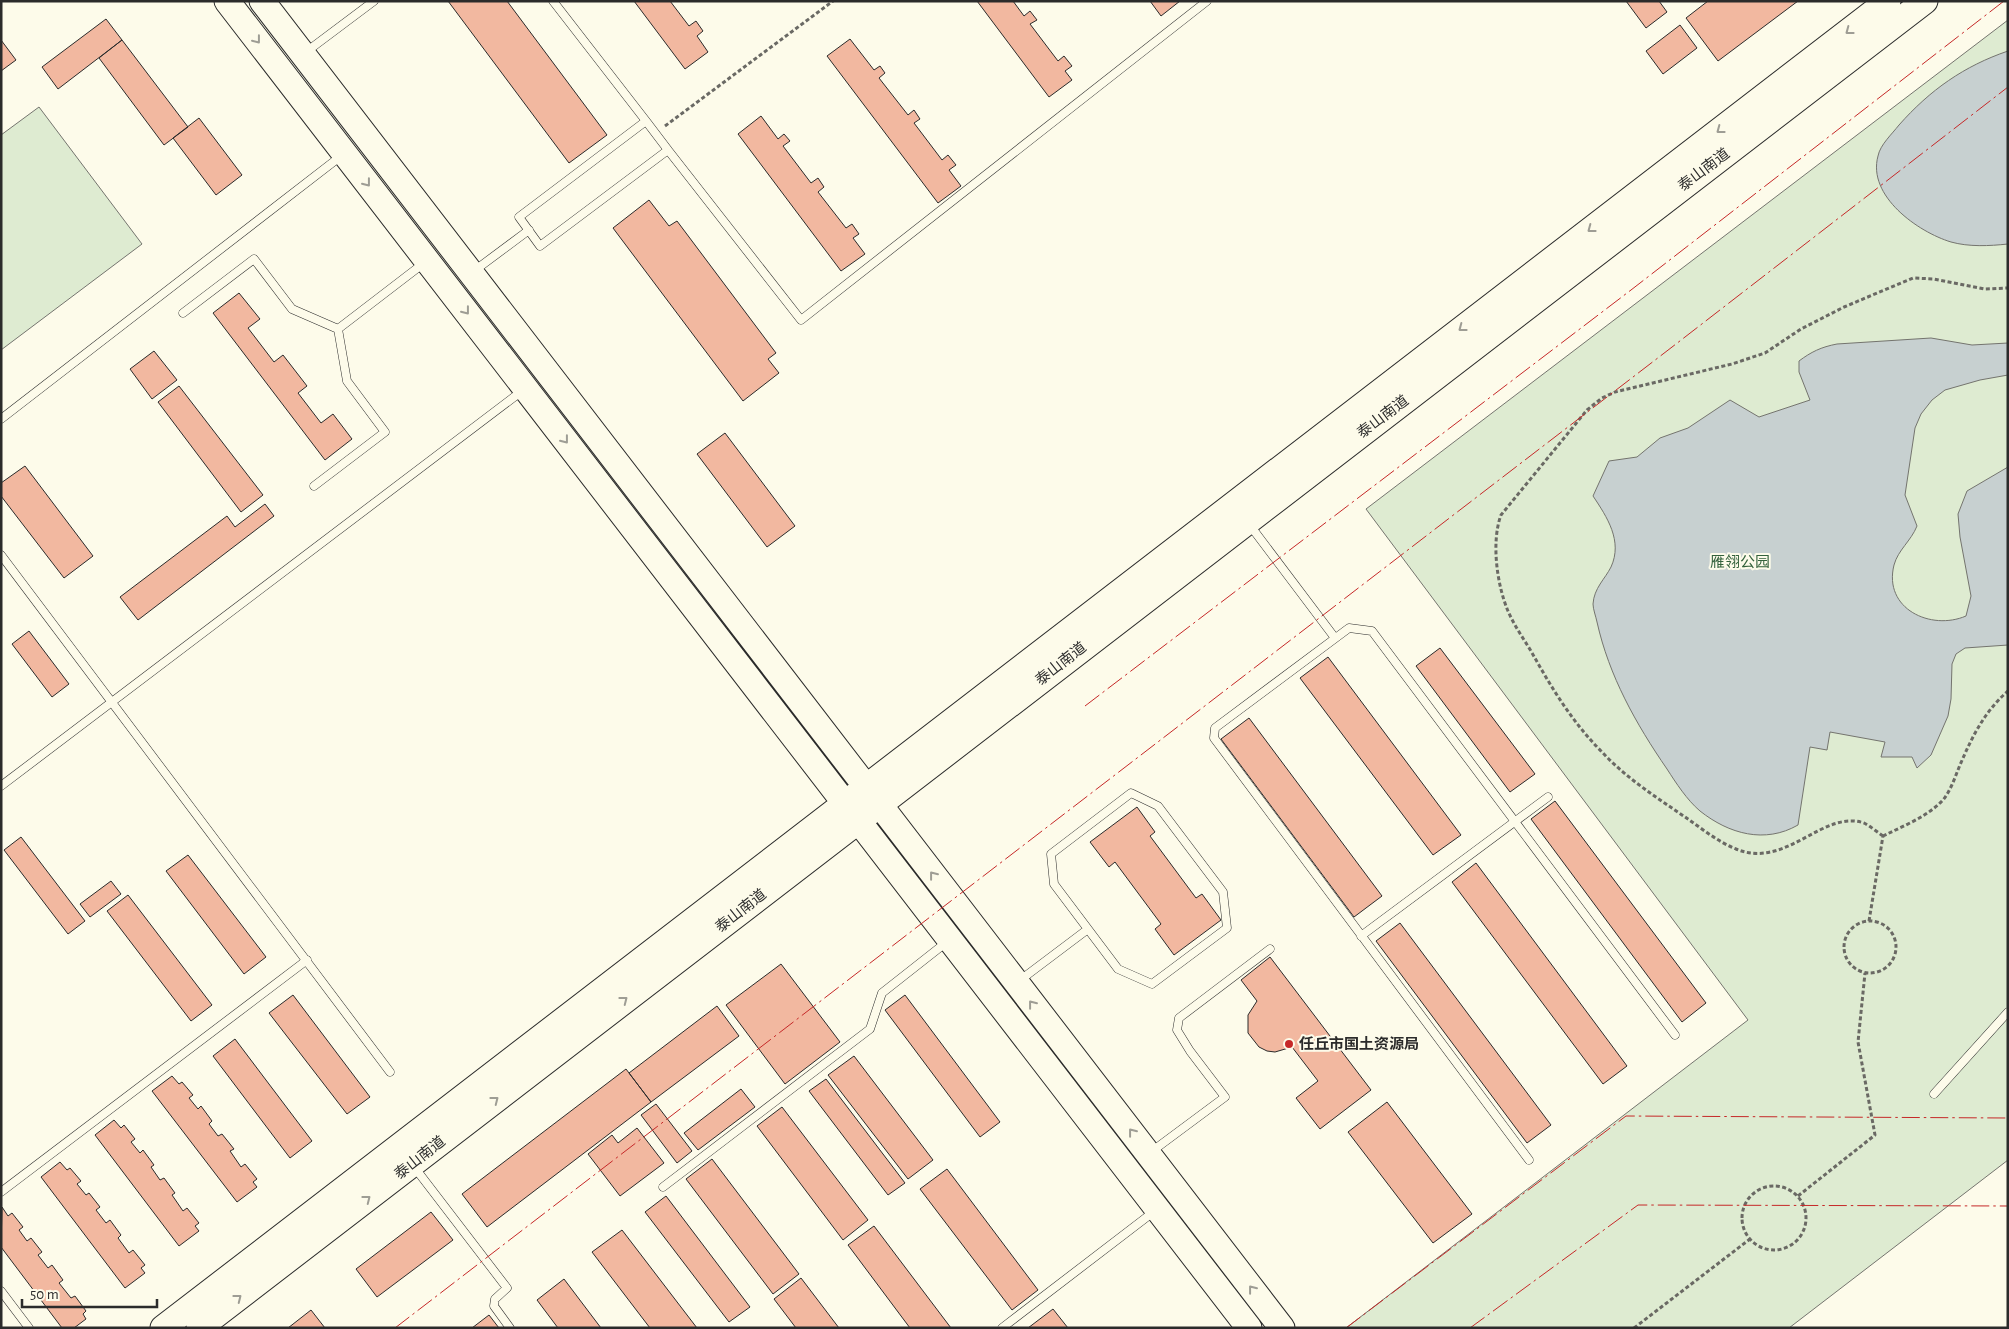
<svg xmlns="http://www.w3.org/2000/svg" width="2009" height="1329" viewBox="0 0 2009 1329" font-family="'Alegreya Sans','Noto Sans SC',sans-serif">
	<rect width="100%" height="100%" fill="#fdfbea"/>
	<path fill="#deebd1" stroke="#74746e" d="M2008,20V1160L1789,1328H1346L1748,1020L1366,509Z
		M39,107L142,244L1,350V135Z"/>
	<path fill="#c7d0d0" stroke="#74746e" d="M2008,51V244C1989,246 1969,247 1951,242C1918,232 1867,196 1878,156C1880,145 1892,134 1899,125C1930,90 1964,66 2008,51Z
		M1931,338L1972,345L2008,343V375L1980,380L1945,390L1932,400L1921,414L1915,428L1905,495L1917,526C1911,541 1898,550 1894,565C1883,609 1931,631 1966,616L1971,596L1960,537L1958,514L1967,491L2008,467V645L1965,648L1956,654L1952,664L1951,699L1948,716L1931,755L1917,768L1912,757H1881L1885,742L1830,732L1827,750L1810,747L1798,825C1765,844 1729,834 1700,811C1687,800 1676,783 1667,769C1636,724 1609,676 1597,622C1596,617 1593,609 1593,604C1594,588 1605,579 1611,567C1623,541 1607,517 1593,496L1609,461L1637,457L1660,438L1688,428L1730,400L1759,417L1810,400L1799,372V361C1811,352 1821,347 1837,344Z"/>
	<path fill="#f2b8a0" stroke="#2b2b2b" d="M448,1H507L607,135L569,163Z
		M634,1H670L689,26L696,21L703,31L697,36L708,52L685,69Z
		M977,1H1013L1024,16L1030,11L1037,20L1030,24L1058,61L1064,56L1072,66L1065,71L1072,80L1049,97Z
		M1150,1H1180L1161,16Z
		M1626,1H1659L1667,12L1646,28Z
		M1708,1H1798L1718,61L1686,18Z
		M106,19L122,40L58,89L42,67Z
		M1680,25L1697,48L1663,74L1646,51Z
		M850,39L874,70L880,66L885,73L879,78L908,115L914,110L920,119L914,123L942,160L948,155L956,165L949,170L961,186L938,203L827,56Z
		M1,40L16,60L1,71Z
		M122,40L188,127L164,145L99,58Z
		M761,116L778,139L784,134L790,141L783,146L811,183L818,178L824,187L818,192L846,228L852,224L859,234L853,238L865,254L841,271L738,134Z
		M199,118L242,175L216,195L173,138Z
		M649,200L669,226L677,221L776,353L768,359L779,373L743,401L613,228Z
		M239,293L260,319L248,328L274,362L283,355L307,386L298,393L321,423L333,414L352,439L325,460L213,313Z
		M154,351L177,380L152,399L130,369Z
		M179,386L263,495L241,512L158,402Z
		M725,433L795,526L767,547L697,454Z
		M25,466L93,556L64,578L1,496V483Z
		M265,504L274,516L138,620L120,597L227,516L235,527Z
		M29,631L69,684L52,697L12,644Z
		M1440,648L1535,774L1510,792L1416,666Z
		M1328,657L1461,835L1433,855L1300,678Z
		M1249,718L1382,896L1354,917L1221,739Z
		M1555,801L1706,1003L1682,1022L1531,819Z
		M1137,807L1155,832L1150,836L1196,898L1202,894L1221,920L1174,955L1155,929L1161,924L1115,862L1109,867L1090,842Z
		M21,837L85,921L68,934L4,850Z
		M188,855L266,957L244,974L166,871Z
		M1476,863L1627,1066L1603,1084L1452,882Z
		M111,881L121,894L90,917L80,904Z
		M128,895L212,1005L191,1021L107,911Z
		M1400,923L1551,1125L1527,1143L1376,941Z
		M1270,957L1371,1090L1320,1129L1296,1098L1318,1081L1292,1047L1275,1052L1267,1051L1259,1047L1248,1033V1015L1257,1001L1241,980Z
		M781,964L840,1042L785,1084L726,1005Z
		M293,995L370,1097L347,1114L269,1013Z
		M905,995L1000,1122L980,1137L885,1010Z
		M717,1006L739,1036L651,1102L629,1073Z
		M235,1039L312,1141L290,1158L213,1056Z
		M854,1056L933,1160L908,1179L828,1075Z
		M626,1069L651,1102L487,1227L462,1194Z
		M172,1076L179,1084L182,1082L193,1095L189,1098L198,1109L201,1106L212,1121L209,1124L218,1136L222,1134L234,1149L230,1151L241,1167L245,1164L257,1179L253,1182L257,1187L237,1202L152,1091Z
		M826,1079L905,1183L888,1195L809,1091Z
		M741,1089L755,1107L698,1150L684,1133Z
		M1387,1102L1472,1214L1433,1243L1348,1132Z
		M656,1104L692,1151L677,1163L641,1115Z
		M782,1107L868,1220L843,1240L757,1126Z
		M114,1120L121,1128L124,1125L135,1139L131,1142L140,1153L143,1150L154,1165L151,1167L160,1180L164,1178L175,1193L172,1195L183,1211L187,1208L199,1223L195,1226L199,1231L179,1246L95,1135Z
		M637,1128L664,1163L620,1196L588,1154L612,1135L618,1143Z
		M712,1159L799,1274L773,1294L686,1179Z
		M60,1162L67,1170L70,1168L81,1181L77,1184L86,1195L89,1193L100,1207L96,1210L106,1223L110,1220L121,1235L118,1238L129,1253L133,1250L145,1265L141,1268L145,1273L125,1288L41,1177Z
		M947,1169L1038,1290L1012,1310L920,1189Z
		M666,1196L750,1307L729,1322L645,1212Z
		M2,1207L8,1216L12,1213L23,1227L19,1230L27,1241L31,1238L42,1252L38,1255L48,1268L52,1265L63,1280L59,1283L71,1298L75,1296L86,1311L83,1314L86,1319L74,1328H62L1,1247Z
		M431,1212L453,1240L377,1297L356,1269Z
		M874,1226L951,1328H910L848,1245Z
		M622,1230L697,1328H650L592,1252Z
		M801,1278L839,1328H796L774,1299Z
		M564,1279L601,1328H558L537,1300Z
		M1053,1309L1068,1328H1028Z
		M311,1310L325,1328H288Z
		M489,1315L499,1328H472Z"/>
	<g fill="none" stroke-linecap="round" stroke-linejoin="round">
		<g stroke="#2b2b2b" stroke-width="9">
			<path id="service" d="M553,1L646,121
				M306,52L374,1
				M646,121L668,150L540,246L519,217Z
				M668,150L801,320L1207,1
				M474,271L529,230
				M183,313L254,259L292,309L338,329L347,381L385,432L314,486
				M338,329L424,263
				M1,419L341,156
				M1249,524L1335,638
				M1,555L390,1072
				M1,786L522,391
				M1131,793L1158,806L1223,892L1227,928L1152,984L1118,969L1054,884L1051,854Z
				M1361,936L1548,797
				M1019,981L1088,929
				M1934,1094L2008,1012
				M1151,1152L1225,1097L1190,1051L1177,1030L1179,1018L1270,949
				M1529,1160L1214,738L1215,728L1349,628L1372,631L1675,1035
				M415,1168L507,1288L495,1299L494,1306L510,1328
				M663,1187L870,1029L882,993L948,941
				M1,1192L307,960
				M1,1291L29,1328
				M1002,1328L1156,1210"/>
		</g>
		<g stroke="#2b2b2b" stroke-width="27">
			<path id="primary" d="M227,1L1249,1328
				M262,1L1282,1328
				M163,1328L1888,1
				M199,1328L1925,1"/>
		</g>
		<path stroke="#6a6964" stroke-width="3" stroke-dasharray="4 2.5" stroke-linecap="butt" d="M665,126L833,1
			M1883,836C1877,832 1870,826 1864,823C1823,809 1786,870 1736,849C1718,842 1701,828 1685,817C1656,797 1626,778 1602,752C1572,722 1551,687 1531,651C1523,638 1514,625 1508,611C1497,585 1491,542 1501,515L1587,410L1602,398L1615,392L1732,364L1765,353L1801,329L1844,307L1913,278L1934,279L1985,289L2008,288
			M1883,836C1903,826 1927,817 1943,800C1951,790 1955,777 1960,765C1972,737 1984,712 2008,691
			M1869,921L1883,836
			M1844 947a26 26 0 1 1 52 0a26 26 0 1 1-52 0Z
			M1742 1218a32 32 0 1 1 64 0a32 32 0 1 1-64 0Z
			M1798,1196L1875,1135L1858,1042L1865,973
			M1634,1328L1750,1239"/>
		<use href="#service" stroke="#fdfbea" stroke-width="8"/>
		<use href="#primary" stroke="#fdfbea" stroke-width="25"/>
		<path stroke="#c62828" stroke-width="1" stroke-dasharray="18 4 2.5 4" stroke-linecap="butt" d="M1085,706L1631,290L2004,1
			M395,1328L1676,344L2008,87
			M1346,1328L1626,1116L2008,1118
			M1470,1328L1638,1205L2008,1206"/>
	</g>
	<defs><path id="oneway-chevron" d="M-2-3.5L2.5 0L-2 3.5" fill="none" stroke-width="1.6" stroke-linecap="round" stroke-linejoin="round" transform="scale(1.25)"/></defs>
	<g stroke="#9e9d94">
		<use href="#oneway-chevron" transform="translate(1849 31) rotate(143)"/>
		<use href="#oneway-chevron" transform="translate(257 40) rotate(52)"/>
		<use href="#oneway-chevron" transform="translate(1720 130) rotate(143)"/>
		<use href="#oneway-chevron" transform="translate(367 183) rotate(52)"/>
		<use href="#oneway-chevron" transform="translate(1591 229) rotate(143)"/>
		<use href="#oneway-chevron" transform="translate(466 311) rotate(52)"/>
		<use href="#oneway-chevron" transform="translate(1462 328) rotate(143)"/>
		<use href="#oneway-chevron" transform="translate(565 440) rotate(52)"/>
		<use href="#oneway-chevron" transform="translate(933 875) rotate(-128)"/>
		<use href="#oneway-chevron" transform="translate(624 1000) rotate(-38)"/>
		<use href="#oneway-chevron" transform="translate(1032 1004) rotate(-128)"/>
		<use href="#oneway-chevron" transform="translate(495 1100) rotate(-38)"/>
		<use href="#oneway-chevron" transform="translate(1132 1132) rotate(-128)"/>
		<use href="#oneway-chevron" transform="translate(367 1199) rotate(-38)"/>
		<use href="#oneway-chevron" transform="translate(1252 1289) rotate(-128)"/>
		<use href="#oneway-chevron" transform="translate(238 1298) rotate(-38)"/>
	</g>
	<circle fill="#c62828" stroke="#fdfbea" stroke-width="2" cx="1289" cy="1044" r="5"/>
	<g text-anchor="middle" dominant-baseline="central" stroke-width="4" stroke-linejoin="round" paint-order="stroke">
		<g font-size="15" fill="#2b2b2b" stroke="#fdfbea">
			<text transform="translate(1704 170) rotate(-37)">泰山南道</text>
			<text transform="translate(1383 417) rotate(-37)">泰山南道</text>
			<text transform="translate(1061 664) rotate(-38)">泰山南道</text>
			<text transform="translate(741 911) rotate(-38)">泰山南道</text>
			<text transform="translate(420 1158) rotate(-38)">泰山南道</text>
		</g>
		<g font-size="15" fill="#34623c" stroke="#fdfbea">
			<text x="1740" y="562">雁翎公园</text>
		</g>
		<g font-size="15" font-weight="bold" fill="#2b2b2b" stroke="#fdfbea" text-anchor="start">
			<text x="1299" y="1044">任丘市国土资源局</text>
		</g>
	</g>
	<rect width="2009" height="1329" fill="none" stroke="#2b2b2b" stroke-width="5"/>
	<path d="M22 1299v8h135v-8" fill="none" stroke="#2b2b2b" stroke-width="2.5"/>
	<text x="30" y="1299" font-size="15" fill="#2b2b2b" stroke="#fdfbea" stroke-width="4" paint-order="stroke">50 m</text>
</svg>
